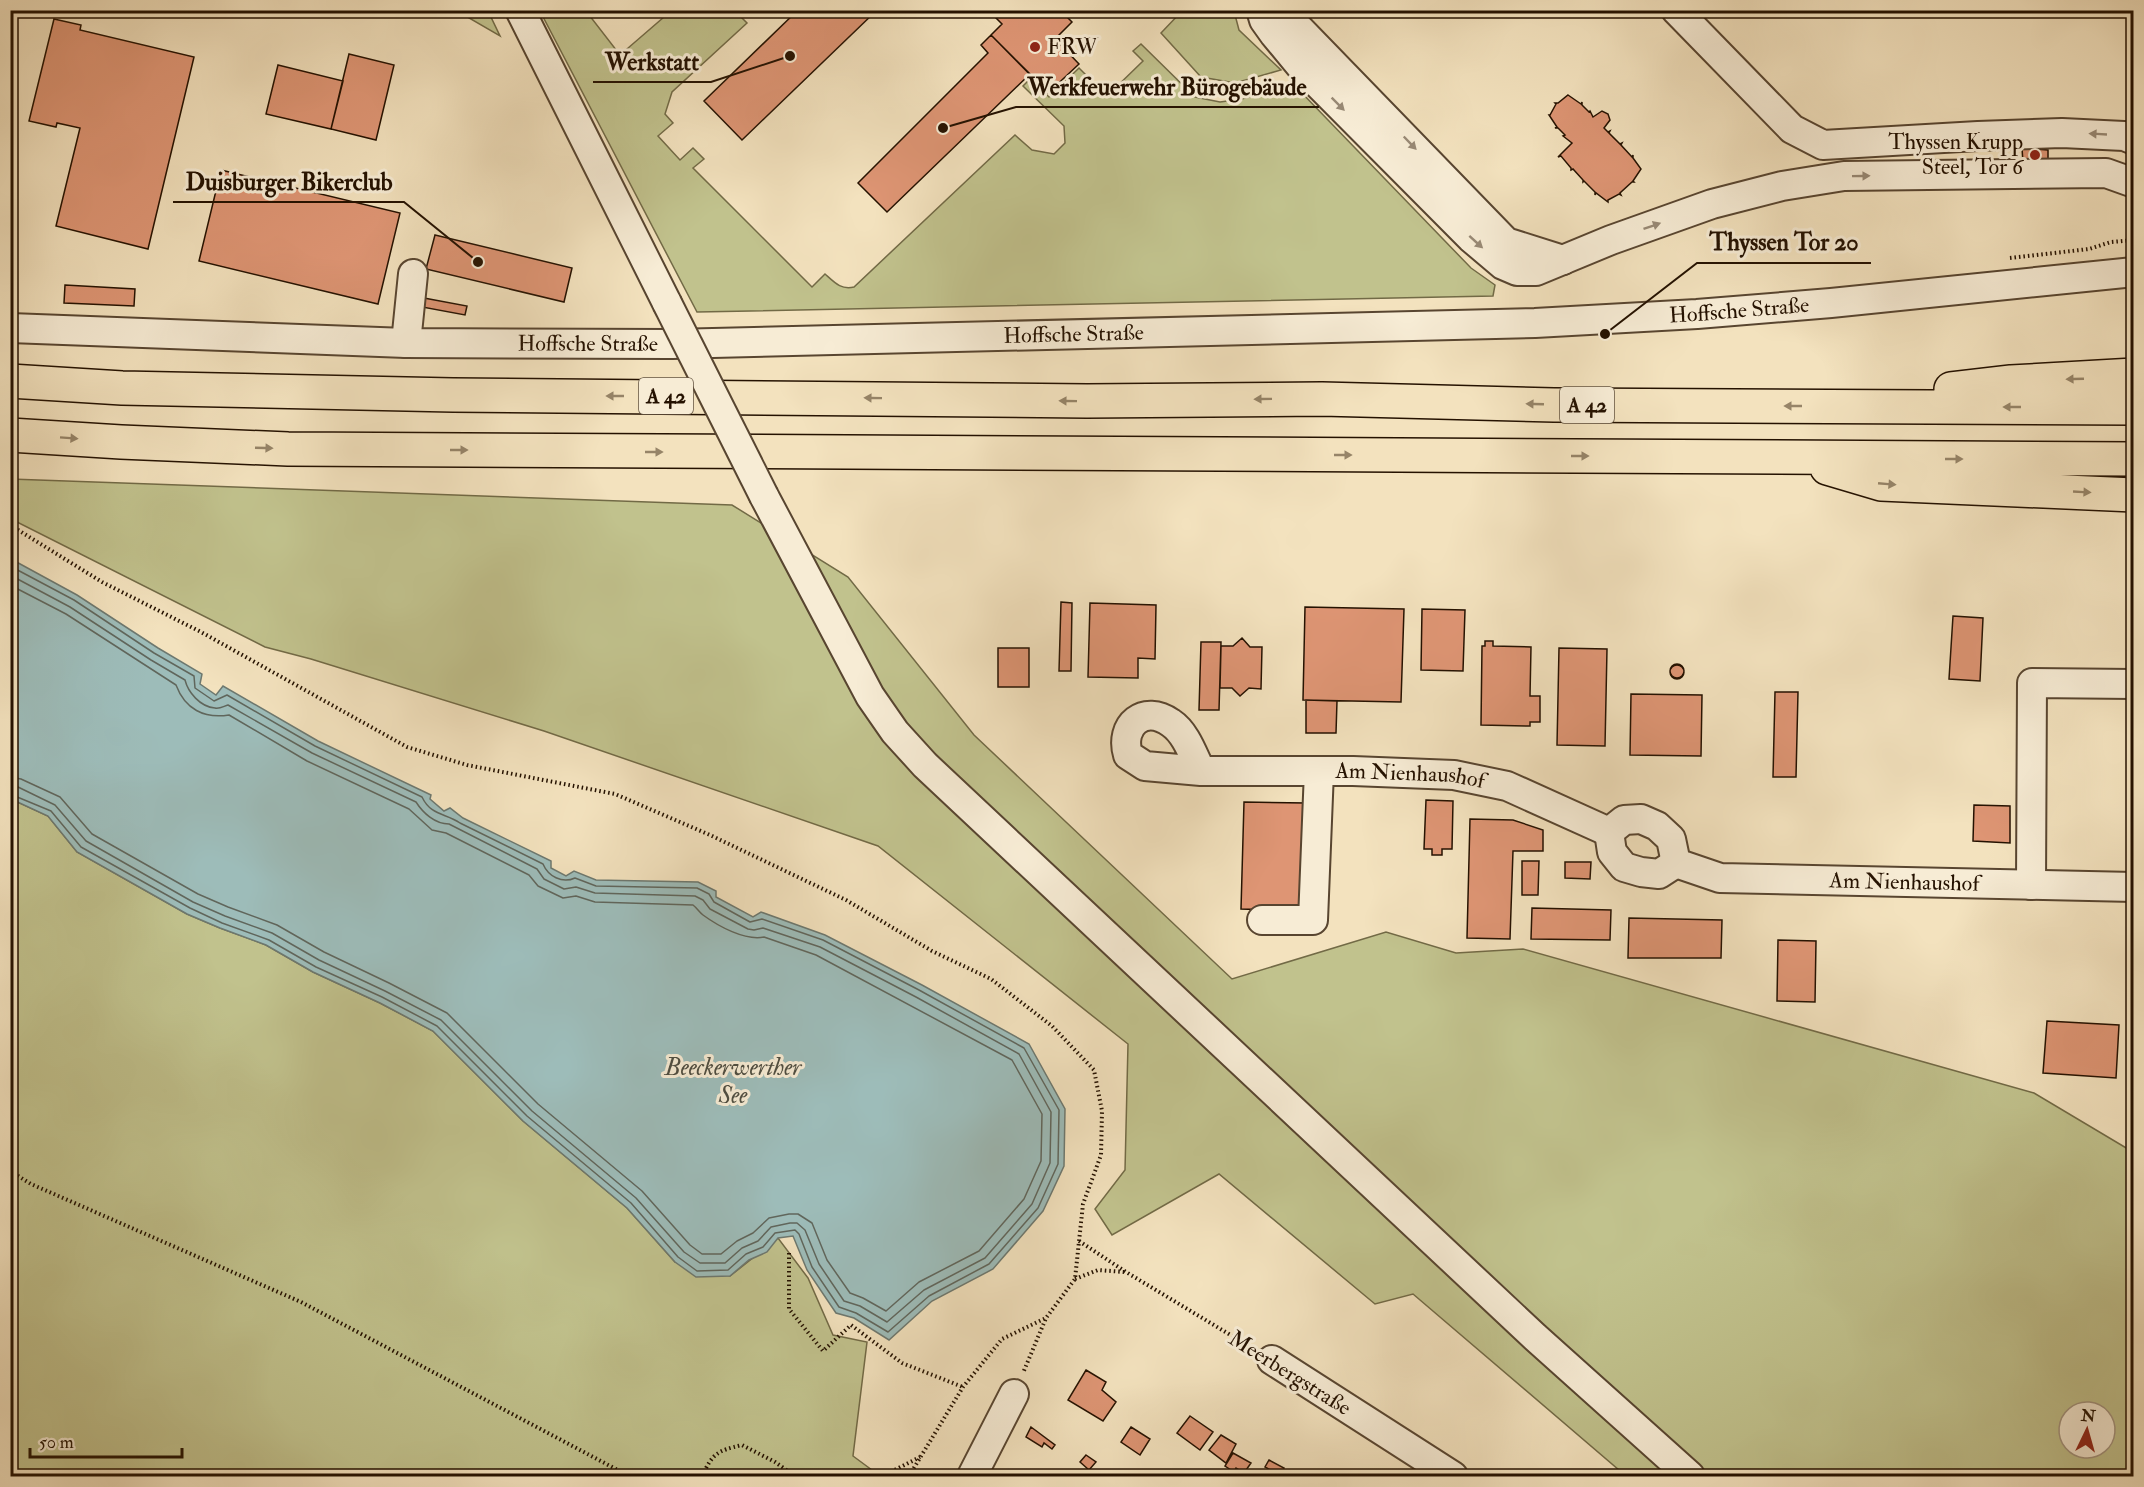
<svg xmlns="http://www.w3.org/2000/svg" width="2144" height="1487" viewBox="0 0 2144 1487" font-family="'IM FELL Double Pica',serif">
	<rect width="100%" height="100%" fill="#f3e2be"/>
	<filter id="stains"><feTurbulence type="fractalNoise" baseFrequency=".00333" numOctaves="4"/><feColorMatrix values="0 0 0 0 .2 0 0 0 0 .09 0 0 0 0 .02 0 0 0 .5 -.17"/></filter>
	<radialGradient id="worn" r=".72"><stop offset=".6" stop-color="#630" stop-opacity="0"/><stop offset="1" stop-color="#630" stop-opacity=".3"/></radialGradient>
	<path fill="#c1c28d" stroke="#726a46" stroke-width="1.5" fill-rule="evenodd" d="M457,11H488L500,36Z
		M540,11H586L620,55L671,11H735L747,23L672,92L665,114L673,123L658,136L680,160L693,148L704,159L693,168L812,287L825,274C835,283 841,290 854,287L1015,135L1032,150L1054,154L1065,143L1064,126L1023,86L1031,78L1049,97L1079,68L1107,96L1143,61L1133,51L1141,44L1195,97L1220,102L1242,99L1279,88L1299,90L1471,268L1495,285L1493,296L697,312Z
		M1182,11H1234L1239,30L1281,70L1235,83L1201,77L1161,33Z
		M10,479L732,505L848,577L974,735L1232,979L1386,932L1456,953L1523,949L2034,1093L2133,1152V1476H1626L1413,1294L1375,1304L1219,1174L1112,1235L1095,1209L1125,1170L1128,1044L878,846L544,731L311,659L265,647L11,519ZM2069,1412H2105V1448H2069Z
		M11,799L48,816L77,852L187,914L220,928L266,945L313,972L380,1003L433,1031L523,1121L627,1208L675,1262L730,1276L778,1238L808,1278L833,1335L867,1342L853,1456L880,1476H11Z"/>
	<path fill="#9dbcb9" stroke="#6d786f" stroke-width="1.5" d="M11,559L77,595L158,648L202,674L200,684L216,695L223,686L318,741L431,795L430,799L444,811L450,808L463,818L551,861V868L566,876L574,871L596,880L698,882L716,891V897L753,917L761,912L825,935L922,985L1029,1044L1065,1109L1064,1166L1043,1211L993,1269L932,1301L889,1340L854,1318L836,1313L807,1270L793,1236L778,1238L767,1252L749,1260L730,1276L696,1277L675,1262L627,1208L523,1121L433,1031L380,1003L313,972L266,945L220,928L187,914L77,852L48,816L11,799Z"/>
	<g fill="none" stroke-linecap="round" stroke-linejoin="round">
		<path stroke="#60665c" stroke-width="1.5" d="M10,566L74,600L154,653L194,676L195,688L214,701L227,695L315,746L422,797C431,816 446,813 460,823L543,864C548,876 562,884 575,878L596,886L697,888L709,894L714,902L750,922L762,919L823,940L919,990L1024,1048L1059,1110L1058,1164L1038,1208L989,1264L929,1296L888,1332L856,1313L839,1307L812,1267L799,1234L795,1230L775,1233L763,1247L746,1254L728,1270L697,1271L678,1257L631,1203L527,1116L437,1026L382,997L316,967L269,940L222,923L190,908L81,847L51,811L10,794
			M10,575L70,607L151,660L185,680C188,692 200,707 215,708C220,709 224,706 228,705L312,753L416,802C423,813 435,824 449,824L537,869L544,879L564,889L576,887L595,893L695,896L703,900L710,909L748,929L754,930L763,928L820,947L916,997L1019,1054L1051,1112L1050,1163L1032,1204L985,1258L924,1290L887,1322L860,1306L844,1301L819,1264L805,1230L797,1223H790L771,1227L758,1241L742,1248L725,1263H700L684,1252L636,1198L532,1111L441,1020L385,991L319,960L272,933L225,916L193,902L86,841L55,805L18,787L10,786
			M10,585L66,614L176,685C185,709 204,719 229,715L307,761L409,809L432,830L446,833L529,875L538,886L563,898L576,896L595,902L693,905C697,908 699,912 703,915C718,926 745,941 764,937L816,955L1012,1060L1042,1114L1041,1161L1024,1199L979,1251L919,1282L886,1311L863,1298L850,1293L827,1260L812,1223L798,1214H789L769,1218L753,1233L737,1241L721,1254H702L690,1245L642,1191L538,1104L447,1013L389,983L324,952L277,925L228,907L198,894L92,834L60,797L21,779L10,777"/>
	</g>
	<path fill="#de9574" stroke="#241100" stroke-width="1.5" d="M798,10H877L742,140L704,101Z
		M988,10H1060L1072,22L1055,39L1079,64L1048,93L991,35L1002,24Z
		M54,19L81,25L80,30L194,57L148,249L56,226L80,128L57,123L56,127L29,121Z
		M991,35L1030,74L887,212L858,183L988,53L981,45Z
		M349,54L394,65L376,140L331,129Z
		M278,65L343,81L331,129L266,114Z
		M1568,95L1581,104L1582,102V105L1589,112L1590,111L1593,117L1602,111L1608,114L1610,120L1604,128L1608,132L1610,131L1609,133L1620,144L1622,143L1621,145L1632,157L1633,155V158L1641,169L1633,181L1634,182H1632L1620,193L1621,195L1619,194L1608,200V202L1596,193L1595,195V192L1584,181L1583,182V180L1573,169L1571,170V168L1561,156L1558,157L1572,143L1563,136L1565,135L1558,128H1555L1557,127L1549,115H1550L1556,104L1555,103H1558Z
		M2022,148L2048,150V160L2023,163Z
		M221,170L400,213L378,304L199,261Z
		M435,235L572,268L564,302L426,269Z
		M65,285L135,289L134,306L64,303Z
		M424,298L467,306L465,315L422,307Z
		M1061,602L1072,603L1071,671H1059Z
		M1090,603L1156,605L1155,659L1138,658V678L1088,677Z
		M1305,607L1404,609L1401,702L1303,700Z
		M1422,609L1465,610L1463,671L1421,670Z
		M1953,616L1983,618L1980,681L1949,679Z
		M1242,638L1250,647H1262L1261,689L1249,688L1240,696L1232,688H1220L1221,646H1233Z
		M1485,641H1493V646L1531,647L1530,696H1540V722H1530V726L1481,725L1482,646H1485Z
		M1201,642H1221L1219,710H1199Z
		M998,648H1029V687H998Z
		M1559,648L1607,649L1605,746L1557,745Z
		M1670 671a7 7 0 1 1 14 0a7 7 0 1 1-14 0Z
		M1670 671a7 7 0 1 1 14 0a7 7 0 1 1-14 0Z
		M1670 672a7 7 0 1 1 14 0a7 7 0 1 1-14 0Z
		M1775,692H1798L1796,777H1773Z
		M1631,694L1702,695L1701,756L1630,755Z
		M1306,700L1337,701L1336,733H1306Z
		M1426,800L1453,801L1452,849H1442V855H1432V849H1424Z
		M1244,802L1306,803L1303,911L1241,909Z
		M1974,805L2010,806V843L1973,841Z
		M1470,819L1513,820L1543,830V851H1513L1510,939L1467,938Z
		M1522,861H1539L1538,895H1522Z
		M1565,862H1591L1590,879L1565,878Z
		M1532,908L1611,910L1610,940L1531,939Z
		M1629,918L1722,920L1721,958H1628Z
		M1778,940L1816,941L1815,1002L1777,1001Z
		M2047,1021L2119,1025L2116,1078L2043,1073Z
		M1086,1370L1106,1382L1102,1390L1116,1402L1103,1421L1068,1400Z
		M1190,1416L1213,1432L1200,1450L1177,1433Z
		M1031,1427L1055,1445L1052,1449L1044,1443L1042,1447L1026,1437Z
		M1131,1427L1150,1439L1140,1455L1121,1442Z
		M1221,1435L1236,1444L1226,1463L1209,1450Z
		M1233,1453L1251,1463L1244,1473L1236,1468L1234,1472L1225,1466Z
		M1086,1455L1096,1462L1089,1470L1080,1462Z
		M1269,1460L1284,1468L1280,1475L1265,1467Z"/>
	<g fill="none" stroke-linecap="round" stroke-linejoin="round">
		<g stroke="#584530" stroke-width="32">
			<g id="minor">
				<path d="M520,10L667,303"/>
				<path d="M1261,10L1264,20L1274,34L1303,69L1471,238L1503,265L1517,271H1536L1611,240L1712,204L1782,186L1844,176L2106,173L2134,183"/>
				<path d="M1281,10L1506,242L1563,260"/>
				<path d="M1676,10L1792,129L1823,145L1978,136L2062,133L2124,136L2134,140"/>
				<path id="s1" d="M10,328L406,343L672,344L1535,323L1697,314L1831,303L2134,272"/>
				<path d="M406,343L413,274"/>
				<path d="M764,496L870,696L895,732L925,765L1535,1337L1690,1476"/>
				<path id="s2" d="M1201,771C1193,755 1186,733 1171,723C1144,704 1119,725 1128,755L1145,766L1201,771H1353L1454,775L1507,786L1609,832L1624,820L1641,819L1657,826L1671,839L1676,863L1720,878L2134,887"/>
				<path d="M1609,832L1612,852L1624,867L1641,872L1659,874L1676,863"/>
				<path d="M2031,885L2032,683L2134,684"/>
				<path d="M1262,920H1313L1319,771"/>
				<path d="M1272,1360L1453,1476"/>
				<path d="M972,1476L1014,1394"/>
			</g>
		</g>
		<g stroke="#241100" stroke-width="36">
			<path id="highway" d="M10,381L122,388L453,395L1087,401L1322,399L1554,405L2134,408
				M1951,389L2011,382L2134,375
				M10,435L121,442L288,449L2134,459
				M1827,468L1881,484L2134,495"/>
		</g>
		<path stroke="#241100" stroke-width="4" stroke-dasharray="1.5 3" stroke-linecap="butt" d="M2010,258L2089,249L2111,242L2134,240
			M10,525L102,582L201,632L407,747L467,765L615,794L710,835L846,900L932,951L991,979L1052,1026L1094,1070L1102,1111L1101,1155L1083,1204L1075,1279L1046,1318L1023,1373
			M10,1171L31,1184L301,1302L629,1476
			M1079,1241L1126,1272L1252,1348
			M789,1253V1309L823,1351L851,1325L902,1363L963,1387
			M1075,1279L1098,1270L1124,1272
			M10,1471L23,1476
			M702,1476C713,1453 717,1451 742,1445L775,1462L795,1476
			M883,1476L920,1457
			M909,1476L963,1387L1002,1339L1046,1318"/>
		<use href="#minor" stroke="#f7ecd5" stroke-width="28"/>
		<use href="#highway" stroke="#f3e2be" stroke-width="33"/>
		<g stroke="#584530" stroke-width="32" stroke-linecap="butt">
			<path id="minor-bridge" d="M667,303L764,496"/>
		</g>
		<use href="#minor-bridge" stroke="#f7ecd5" stroke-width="28"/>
	</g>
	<defs><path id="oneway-solid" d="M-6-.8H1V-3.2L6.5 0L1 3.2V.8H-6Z" transform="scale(1.5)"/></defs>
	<g fill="#988975">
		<use href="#oneway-solid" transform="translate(1338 104) rotate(45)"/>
		<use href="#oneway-solid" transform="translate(2098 134) rotate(-177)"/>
		<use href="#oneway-solid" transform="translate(1410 143) rotate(46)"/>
		<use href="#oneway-solid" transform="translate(1861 176) rotate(-1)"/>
		<use href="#oneway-solid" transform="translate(1652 226) rotate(-19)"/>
		<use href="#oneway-solid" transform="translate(1476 242) rotate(42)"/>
	</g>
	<g fill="#968468">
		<use href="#oneway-solid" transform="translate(2075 379) rotate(178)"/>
		<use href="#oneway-solid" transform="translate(615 396) rotate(-180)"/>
		<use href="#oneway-solid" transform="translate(873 398) rotate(-179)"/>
		<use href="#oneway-solid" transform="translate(1263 399) rotate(179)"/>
		<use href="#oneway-solid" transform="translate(1068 401) rotate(-179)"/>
		<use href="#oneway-solid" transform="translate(1535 404) rotate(-178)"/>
		<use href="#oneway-solid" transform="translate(1793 406) rotate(-180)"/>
		<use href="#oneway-solid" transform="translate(2012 407) rotate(-180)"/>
		<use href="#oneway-solid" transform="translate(69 438) rotate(4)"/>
		<use href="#oneway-solid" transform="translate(264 448) rotate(2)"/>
		<use href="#oneway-solid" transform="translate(459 450)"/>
		<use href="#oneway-solid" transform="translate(654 452)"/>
		<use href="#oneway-solid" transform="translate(1343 455)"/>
		<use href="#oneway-solid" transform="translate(1580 456)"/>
		<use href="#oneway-solid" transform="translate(1954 459)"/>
		<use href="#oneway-solid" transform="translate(1887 484) rotate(5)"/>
		<use href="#oneway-solid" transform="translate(2082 492) rotate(3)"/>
	</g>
	<g fill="#8f2418" stroke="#f7ecd5" stroke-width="2">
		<circle cx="1035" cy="47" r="6"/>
		<circle cx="2035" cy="155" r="6"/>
	</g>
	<g text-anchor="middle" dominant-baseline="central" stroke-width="6" stroke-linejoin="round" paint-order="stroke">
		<g fill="#f7ecd5" stroke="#635340" stroke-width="1.5">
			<rect x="639" y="378" width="54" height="36" rx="4.5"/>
			<rect x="1560" y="387" width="54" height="36" rx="4.5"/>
		</g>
		<g font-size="21" font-weight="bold" fill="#241100">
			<text x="666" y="396">A 42</text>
			<text x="1587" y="405">A 42</text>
		</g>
		<g font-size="22" fill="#241100" stroke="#f7ecd5" text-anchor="start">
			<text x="1047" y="47">FRW</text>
			<text x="2023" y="142" text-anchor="end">Thyssen Krupp<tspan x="2023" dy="25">Steel, Tor 6</tspan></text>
		</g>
		<g font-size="22" fill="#241100" stroke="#f7ecd5">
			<text stroke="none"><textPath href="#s1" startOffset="1730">Hoffsche Straße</textPath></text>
			<text stroke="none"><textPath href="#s1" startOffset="1064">Hoffsche Straße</textPath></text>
			<text stroke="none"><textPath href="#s1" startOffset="578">Hoffsche Straße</textPath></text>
			<text stroke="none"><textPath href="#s2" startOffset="418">Am Nienhaushof</textPath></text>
			<text stroke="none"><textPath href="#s2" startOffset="956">Am Nienhaushof</textPath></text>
			<text transform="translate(1290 1373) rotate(32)">Meerbergstraße</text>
		</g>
		<g font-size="24" font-style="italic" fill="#4e4d41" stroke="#f7ecd5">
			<text x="733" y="1067">Beeckerwerther<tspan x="733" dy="28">See</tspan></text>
		</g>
	</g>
	<path fill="none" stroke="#241100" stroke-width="2" d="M790 56L711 82H593M943 128L1016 107H1319M478 262L404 202H173M1605 334L1697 263H1871"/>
	<g fill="#241100" stroke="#f7ecd5" stroke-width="2">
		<circle cx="790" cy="56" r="6"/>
		<circle cx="943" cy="128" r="6"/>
		<circle cx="478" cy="262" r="6"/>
		<circle cx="1605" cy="334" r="6"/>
	</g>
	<g font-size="24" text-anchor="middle" font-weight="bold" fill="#241100" stroke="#f7ecd5" stroke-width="6" stroke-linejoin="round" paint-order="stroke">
		<text x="652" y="70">Werkstatt</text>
		<text x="1167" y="95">Werkfeuerwehr Bürogebäude</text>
		<text x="289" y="190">Duisburger Bikerclub</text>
		<text x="1784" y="250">Thyssen Tor 20</text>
	</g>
	<rect width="2144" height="1487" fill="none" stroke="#f3e2be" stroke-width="36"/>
	<rect x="12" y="12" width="2120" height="1463" fill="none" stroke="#241100" stroke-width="3"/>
	<rect x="18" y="18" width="2108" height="1451" fill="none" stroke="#241100" stroke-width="1.5"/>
	<g transform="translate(2087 1430) rotate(5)"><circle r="28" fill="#f7ecd5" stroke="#a39480" stroke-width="1.5"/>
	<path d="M0-4.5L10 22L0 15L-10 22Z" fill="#8f2418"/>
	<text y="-9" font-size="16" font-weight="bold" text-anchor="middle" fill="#241100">N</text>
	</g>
	<path d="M30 1448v9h152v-9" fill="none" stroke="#241100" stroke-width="3"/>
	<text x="39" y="1448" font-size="18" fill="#241100" stroke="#f7ecd5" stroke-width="4.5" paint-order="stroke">50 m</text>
	<rect width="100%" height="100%" filter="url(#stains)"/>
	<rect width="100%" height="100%" fill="url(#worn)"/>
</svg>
